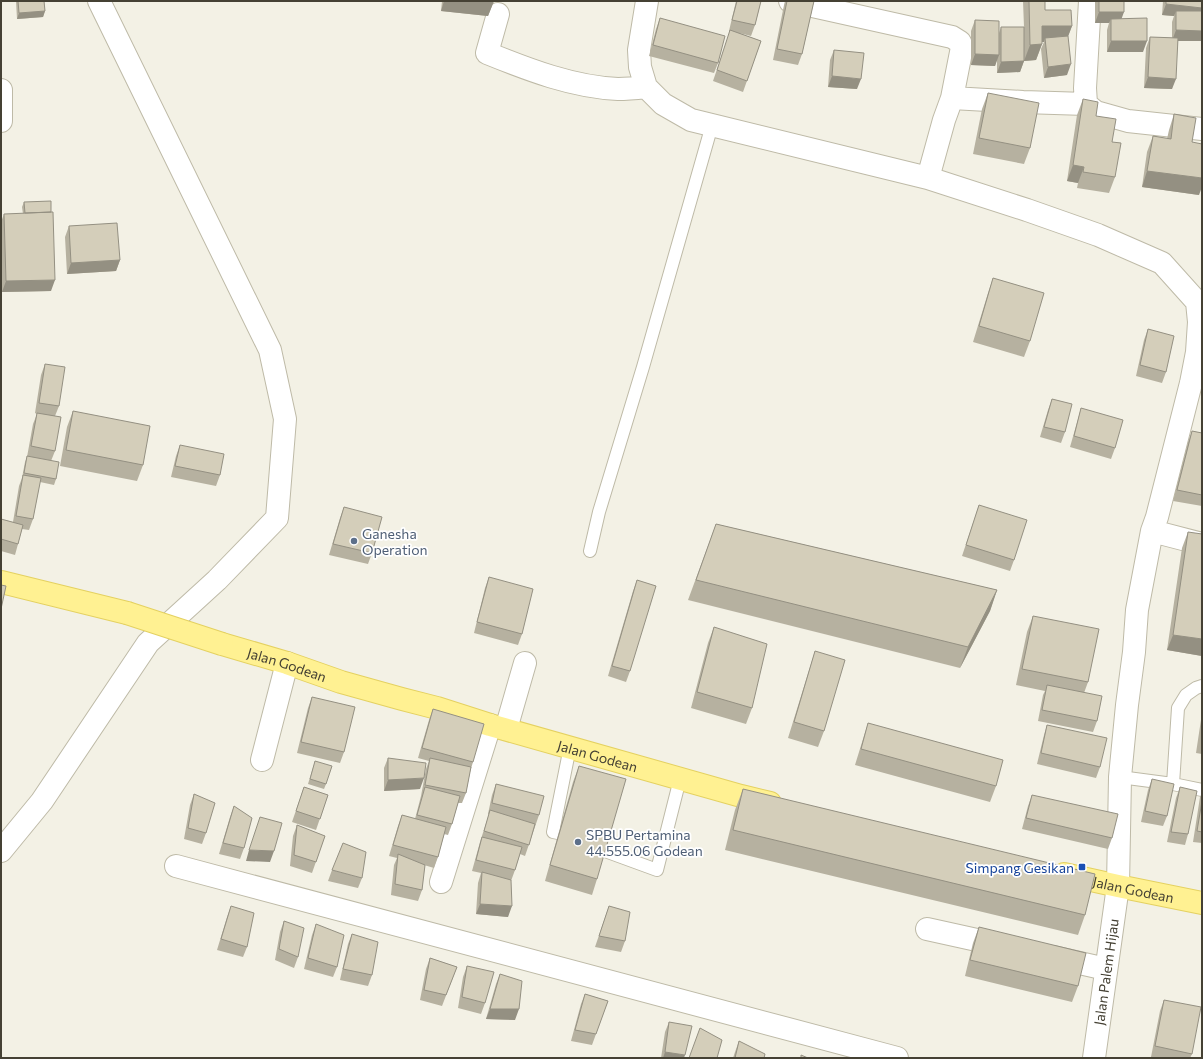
<svg xmlns="http://www.w3.org/2000/svg" width="1203" height="1059" viewBox="0 0 1203 1059" font-family="Commissioner,sans-serif">
	<rect width="100%" height="100%" fill="#f3f1e5"/>
	<g fill="none" stroke-linecap="round" stroke-linejoin="round">
		<g stroke="#bebaa7" stroke-width="14">
			<path id="lane" d="M590,551L599,512L643,367L712,125
				M1120,777L1173,784L1202,790
				M1173,784L1178,708L1186,695L1196,688L1202,686
				M558,833L553,832L570,747
				M605,851L657,870L680,779"/>
		</g>
		<g stroke="#bebaa7" stroke-width="24">
			<path id="street" d="M647,1L639,50L640,67L646,87L663,104L691,120L928,178L1027,210L1098,235L1162,263L1197,302L1199,322L1197,352L1191,383L1157,517L1152,531L1137,610L1134,652L1127,705L1120,777L1118,886L1094,1058
				M790,1L952,37L960,42L962,47L952,98L944,120L928,178
				M1090,1L1085,88L1086,104L1096,112L1128,121L1202,129
				M498,14L487,53C529,70 573,87 618,89C627,89 637,88 646,87
				M1,90V121
				M952,98L1023,102L1086,104
				M1152,531L1202,544
				M506,729L525,663
				M262,760L287,663
				M1,851L42,801L148,643L217,580L277,518L285,419L270,350L99,1
				M176,866L897,1058
				M441,882L490,725
				M927,929L1004,946
				M1053,957L1106,969"/>
		</g>
		<g stroke="#e4d161" stroke-width="24">
			<g id="primary">
				<path d="M1,582L127,613"/>
				<path id="s1" d="M222,644L287,663L341,682L402,699L437,708L490,725L741,796L770,803"/>
				<path id="s2" d="M1064,874L1118,886L1202,903"/>
			</g>
		</g>
		<use href="#lane" stroke="#fff" stroke-width="12"/>
		<use href="#street" stroke="#fff" stroke-width="22"/>
		<use href="#primary" stroke="#fff192" stroke-width="22"/>
		<g stroke="#e4d161" stroke-width="24" stroke-linecap="butt">
			<path id="primary-bridge" d="M127,613L222,644"/>
		</g>
		<use href="#primary-bridge" stroke="#fff192" stroke-width="22"/>
	</g>
	<path fill="#b6b1a0" d="M16,1H44L45,11L43,17L17,19Z
		M442,1H494L488,16L441,11Z
		M736,1H761L755,25L751,36L739,33L761,41L743,92L713,81L730,31H729Z
		M785,1H814L802,54L798,65L773,60L784,5Z
		M1023,1H1045V10L1072,26L1068,36L1067,75L1044,78L1041,49L1044,42H1042V44L1036,60L1024,61L1020,72L997,73V59L995,66L971,65V31L975,20L999,33L1001,27H1024Z
		M1095,1H1124L1121,19L1143,52H1107V30L1109,23H1095Z
		M1163,1H1202V8L1200,11H1202V41H1178L1172,89L1144,88L1146,48L1150,37L1172,38V22L1174,16L1162,15Z
		M660,18L718,63L714,73L649,56L656,29Z
		M834,50L857,89L828,87L830,60Z
		M988,93L1030,148L1024,164L973,154L982,109Z
		M1083,99L1096,116L1112,142L1115,177L1109,193L1077,188L1078,183L1067,181L1077,115Z
		M1174,114L1192,142L1199,195L1142,187L1147,152L1153,136L1167,139L1169,130Z
		M24,202L51,212V291L2,292L1,222L4,214H23L22,207Z
		M69,226L120,260L116,271L67,274L65,237Z
		M993,278L1030,341L1024,357L973,342L988,293Z
		M1148,329L1166,372L1162,383L1136,376L1144,340Z
		M45,364L59,406L55,416V451L51,461L56,479L54,485L40,482L33,519L29,530L22,529L18,544L15,555L1,551V519L13,522L19,486L22,478L25,462L27,457L33,424L37,414L35,413L41,375Z
		M1052,399L1065,432L1061,443L1040,437L1048,410Z
		M1081,408L1115,448L1111,459L1070,447L1078,419Z
		M73,411L143,465L137,481L60,466L67,427Z
		M1192,431L1202,433V506L1173,501L1188,442Z
		M180,445L220,475L216,486L171,477L176,456Z
		M979,505L1014,560L1010,571L962,556Z
		M344,507L372,553L368,564L329,555L340,518Z
		M716,524L997,590L990,611L960,668L688,600Z
		M1188,532L1202,656L1167,650L1182,548Z
		M489,577L522,634L518,645L474,633L485,588Z
		M637,580L630,671L626,682L608,676L633,591Z
		M1033,616L1088,682L1084,693L1097,721L1093,732L1038,721L1043,695L1045,691L1016,685L1027,632Z
		M714,627L752,708L746,724L691,708L708,643Z
		M815,651L824,731L818,747L788,738L810,667Z
		M312,697L344,752L340,763L297,753L308,708Z
		M433,709L473,762L470,772L466,793L462,803H458L452,824L448,835L444,834L438,857L434,868L424,865L422,890L418,901L391,895L394,865L397,858L389,856L398,826L402,815L415,819L421,796L426,769L429,761L418,758L429,720Z
		M1202,713V754L1196,753Z
		M868,723L996,786L990,802L855,765L863,739Z
		M1047,725L1100,767L1096,778L1037,764L1044,735Z
		M388,758L420,789L384,791V768Z
		M315,761L326,784L324,789L308,784Z
		M579,766L597,879L592,895L545,881L573,782Z
		M1152,779L1167,816L1163,826L1141,822L1148,790Z
		M496,784L539,815L525,856L520,854L515,870L511,881L508,917L476,914L478,883L481,873L472,871L480,842L489,814H488L492,795Z
		M304,787L328,795L316,830L292,822Z
		M1180,787L1188,834L1185,845L1167,842L1176,798Z
		M743,789L1085,915L1078,935L725,850L735,810Z
		M1202,793V843L1193,842L1200,797Z
		M194,794L206,833L202,844L184,839L190,805Z
		M1032,795L1112,838L1108,849L1022,829L1028,806Z
		M234,806L244,848L240,859L219,854L230,817Z
		M297,825L325,836L312,873L290,866L293,836Z
		M332,870L362,878L358,888L328,881Z
		M231,906L247,947L243,957L217,950L227,917Z
		M609,906L625,941L621,952L595,947Z
		M284,921L298,957L294,968L275,960L280,932Z
		M316,924L337,967L333,977L304,969L312,935Z
		M979,927L1078,986L1072,1002L965,976L973,943Z
		M352,934L372,975L368,986L340,980L348,944Z
		M430,958L457,967L442,1006L420,1000L426,969Z
		M467,966L485,1003L481,1014L458,1008L463,977Z
		M500,974L515,1020L486,1019L496,984Z
		M585,994L608,1001L592,1045L571,1041L581,1004Z
		M1164,1000L1192,1054L1190,1058H1155L1151,1057L1160,1011Z
		M669,1022L684,1058H661L665,1032Z
		M739,1041L764,1058H733L735,1052Z"/>
	<path fill="#949082" d="M444,1H494L488,16L441,11Z
		M1166,4L1202,8L1198,18L1176,11L1174,16L1162,15Z
		M45,11L43,17L17,19L19,13Z
		M1099,12H1124L1120,23L1111,19L1109,23H1095Z
		M1042,26H1072L1066,42L1045,38L1044,42H1036Z
		M1176,30L1202,31V41H1172Z
		M1111,41H1147L1143,52H1107Z
		M1042,44L1036,60L1024,61L1030,45Z
		M975,54L999,55L995,66L971,65Z
		M1024,61L1020,72L997,73L1001,62Z
		M1071,64L1067,75L1044,78L1048,67Z
		M832,76L861,79L857,89L828,87Z
		M1148,77L1176,79L1172,89L1144,88Z
		M1073,165L1084,167L1078,183L1067,181Z
		M1147,171L1202,178V187L1199,195L1142,187Z
		M120,260L116,271L67,274L71,263Z
		M55,280L51,291L2,292L6,281Z
		M997,590L990,611L960,668L968,647Z
		M1173,635L1202,639V656L1167,650Z
		M424,778L420,789L384,791L388,780Z
		M249,850L274,851L270,862L246,861Z
		M480,904L512,906L508,917L476,914Z
		M490,1009H519L515,1020L486,1019Z
		M665,1052L685,1055L684,1058H663Z"/>
	<path fill="#d4ceba" stroke="#949082" d="M18,1H44L45,11L19,13Z
		M737,1H761L755,25L732,20Z
		M787,1H814L802,54L777,49Z
		M1029,1H1045V10H1071L1072,26H1042V44L1030,45Z
		M1099,1H1124V12H1099Z
		M1166,1H1202V8L1166,4Z
		M1176,11H1202V31L1176,30Z
		M660,18L725,36L718,63L653,45Z
		M1147,18V41H1111V19Z
		M975,20L999,21V55L975,54Z
		M1001,27H1024V61L1001,62Z
		M730,30L761,41L747,81L717,70Z
		M1068,36L1071,64L1048,67L1045,38Z
		M1150,37L1178,38L1176,79L1148,77Z
		M834,50L864,53L861,79L832,76Z
		M988,93L1039,103L1030,148L979,138Z
		M1083,99L1098,102L1096,116L1116,119L1112,142L1121,143L1115,177L1083,172L1084,167L1073,165Z
		M1174,114L1196,118L1192,142L1202,144V178L1147,171L1153,136L1171,139Z
		M51,201V212L25,213L24,202Z
		M53,212L55,280L6,281L4,214Z
		M117,223L120,260L71,263L69,226Z
		M993,278L1044,293L1030,341L979,326Z
		M1148,329L1174,336L1166,372L1140,365Z
		M45,364L65,367L59,406L39,403Z
		M1052,399L1072,404L1065,432L1044,427Z
		M1081,408L1123,420L1115,448L1074,436Z
		M73,411L150,426L143,465L66,450Z
		M37,413L61,417L55,451L31,446Z
		M1192,431L1202,433V495L1177,490Z
		M180,445L224,454L220,475L175,466Z
		M27,456L59,462L56,479L24,473Z
		M23,475L41,478L33,519L16,516Z
		M979,505L1027,520L1014,560L966,545Z
		M344,507L382,517L372,553L333,544Z
		M1,519L23,525L18,544L1,539Z
		M716,524L997,590L968,647L696,580Z
		M1188,532L1202,534V639L1173,635Z
		M489,577L533,589L522,634L477,622Z
		M637,580L656,586L630,671L612,666Z
		M1,585L6,586L1,609Z
		M1033,616L1099,629L1088,682L1022,669Z
		M714,627L767,644L752,708L697,692Z
		M815,651L845,660L824,731L794,722Z
		M1047,685L1102,696L1097,721L1042,710Z
		M312,697L355,707L344,752L301,742Z
		M433,709L484,724L473,762L422,748Z
		M868,723L1003,760L996,786L861,749Z
		M1047,725L1107,738L1100,767L1041,753Z
		M388,758L426,763L424,778L388,780Z
		M430,758L471,767L466,793L425,785Z
		M315,761L332,766L326,784L310,779Z
		M579,766L626,779L597,879L550,865Z
		M1152,779L1174,784L1167,816L1145,811Z
		M496,784L544,796L539,815L492,803Z
		M304,787L328,795L320,819L296,811Z
		M425,787L460,796L452,824L417,815Z
		M1180,787L1197,791L1188,834L1171,832Z
		M743,789L1095,874L1085,915L733,830Z
		M194,794L215,803L206,833L188,828Z
		M1032,795L1118,814L1112,838L1026,818Z
		M1202,801V832L1197,831Z
		M234,806L252,818L244,848L223,843Z
		M490,810L535,824L529,845L484,831Z
		M402,815L446,827L438,857L393,845Z
		M260,817L282,823L274,851L249,850Z
		M297,825L325,836L316,862L294,855Z
		M482,837L522,847L515,870L476,860Z
		M343,843L366,852L362,878L332,870Z
		M398,854L425,865L422,890L395,884Z
		M482,872L511,880L512,906L480,904Z
		M231,906L254,913L247,947L221,939Z
		M609,906L630,912L625,941L599,936Z
		M284,921L304,928L298,957L279,949Z
		M316,924L344,935L337,967L308,958Z
		M979,927L1086,953L1078,986L970,960Z
		M352,934L378,942L372,975L343,969Z
		M430,958L457,967L446,995L424,990Z
		M467,966L494,972L485,1003L462,997Z
		M500,974L522,981L519,1009H490Z
		M585,994L608,1001L596,1034L575,1030Z
		M1164,1000L1201,1007L1192,1054L1155,1046Z
		M669,1022L692,1026L685,1055L665,1052Z
		M700,1028L722,1040L717,1058H689Z
		M739,1041L765,1054L764,1058H735Z
		M801,1055L808,1058H801Z"/>
	<g fill="#5c6f8a" stroke="#fff" stroke-width="1.5">
		<circle cx="354" cy="541" r="4"/>
		<circle cx="578" cy="842" r="4"/>
	</g>
	<rect fill="#1a4fb4" stroke="#fff" stroke-width="1.5" x="1078" y="863" width="8" height="8" rx="2"/>
	<g text-anchor="middle" dominant-baseline="central" stroke-width="3.5" stroke-linejoin="round" paint-order="stroke">
		<g font-size="14" fill="#4e5e75" stroke="#fff" text-anchor="start">
			<text x="362" y="533">Ganesha<tspan x="362" dy="16">Operation</tspan></text>
			<text x="586" y="834">SPBU Pertamina<tspan x="586" dy="16">44.555.06 Godean</tspan></text>
		</g>
		<g font-size="14" fill="#454134" stroke="#fff">
			<text stroke="none"><textPath href="#s1" startOffset="68">Jalan Godean</textPath></text>
			<text stroke="none"><textPath href="#s1" startOffset="392">Jalan Godean</textPath></text>
			<text stroke="none"><textPath href="#s2" startOffset="71">Jalan Godean</textPath></text>
			<text transform="translate(1106 972) rotate(-82)">Jalan Palem Hijau</text>
		</g>
		<g font-size="14" fill="#164399" stroke="#fff" text-anchor="end">
			<text x="1074" y="867">Simpang Gesikan</text>
		</g>
	</g>
	<rect width="1203" height="1059" fill="none" stroke="#454134" stroke-width="4"/>
</svg>
